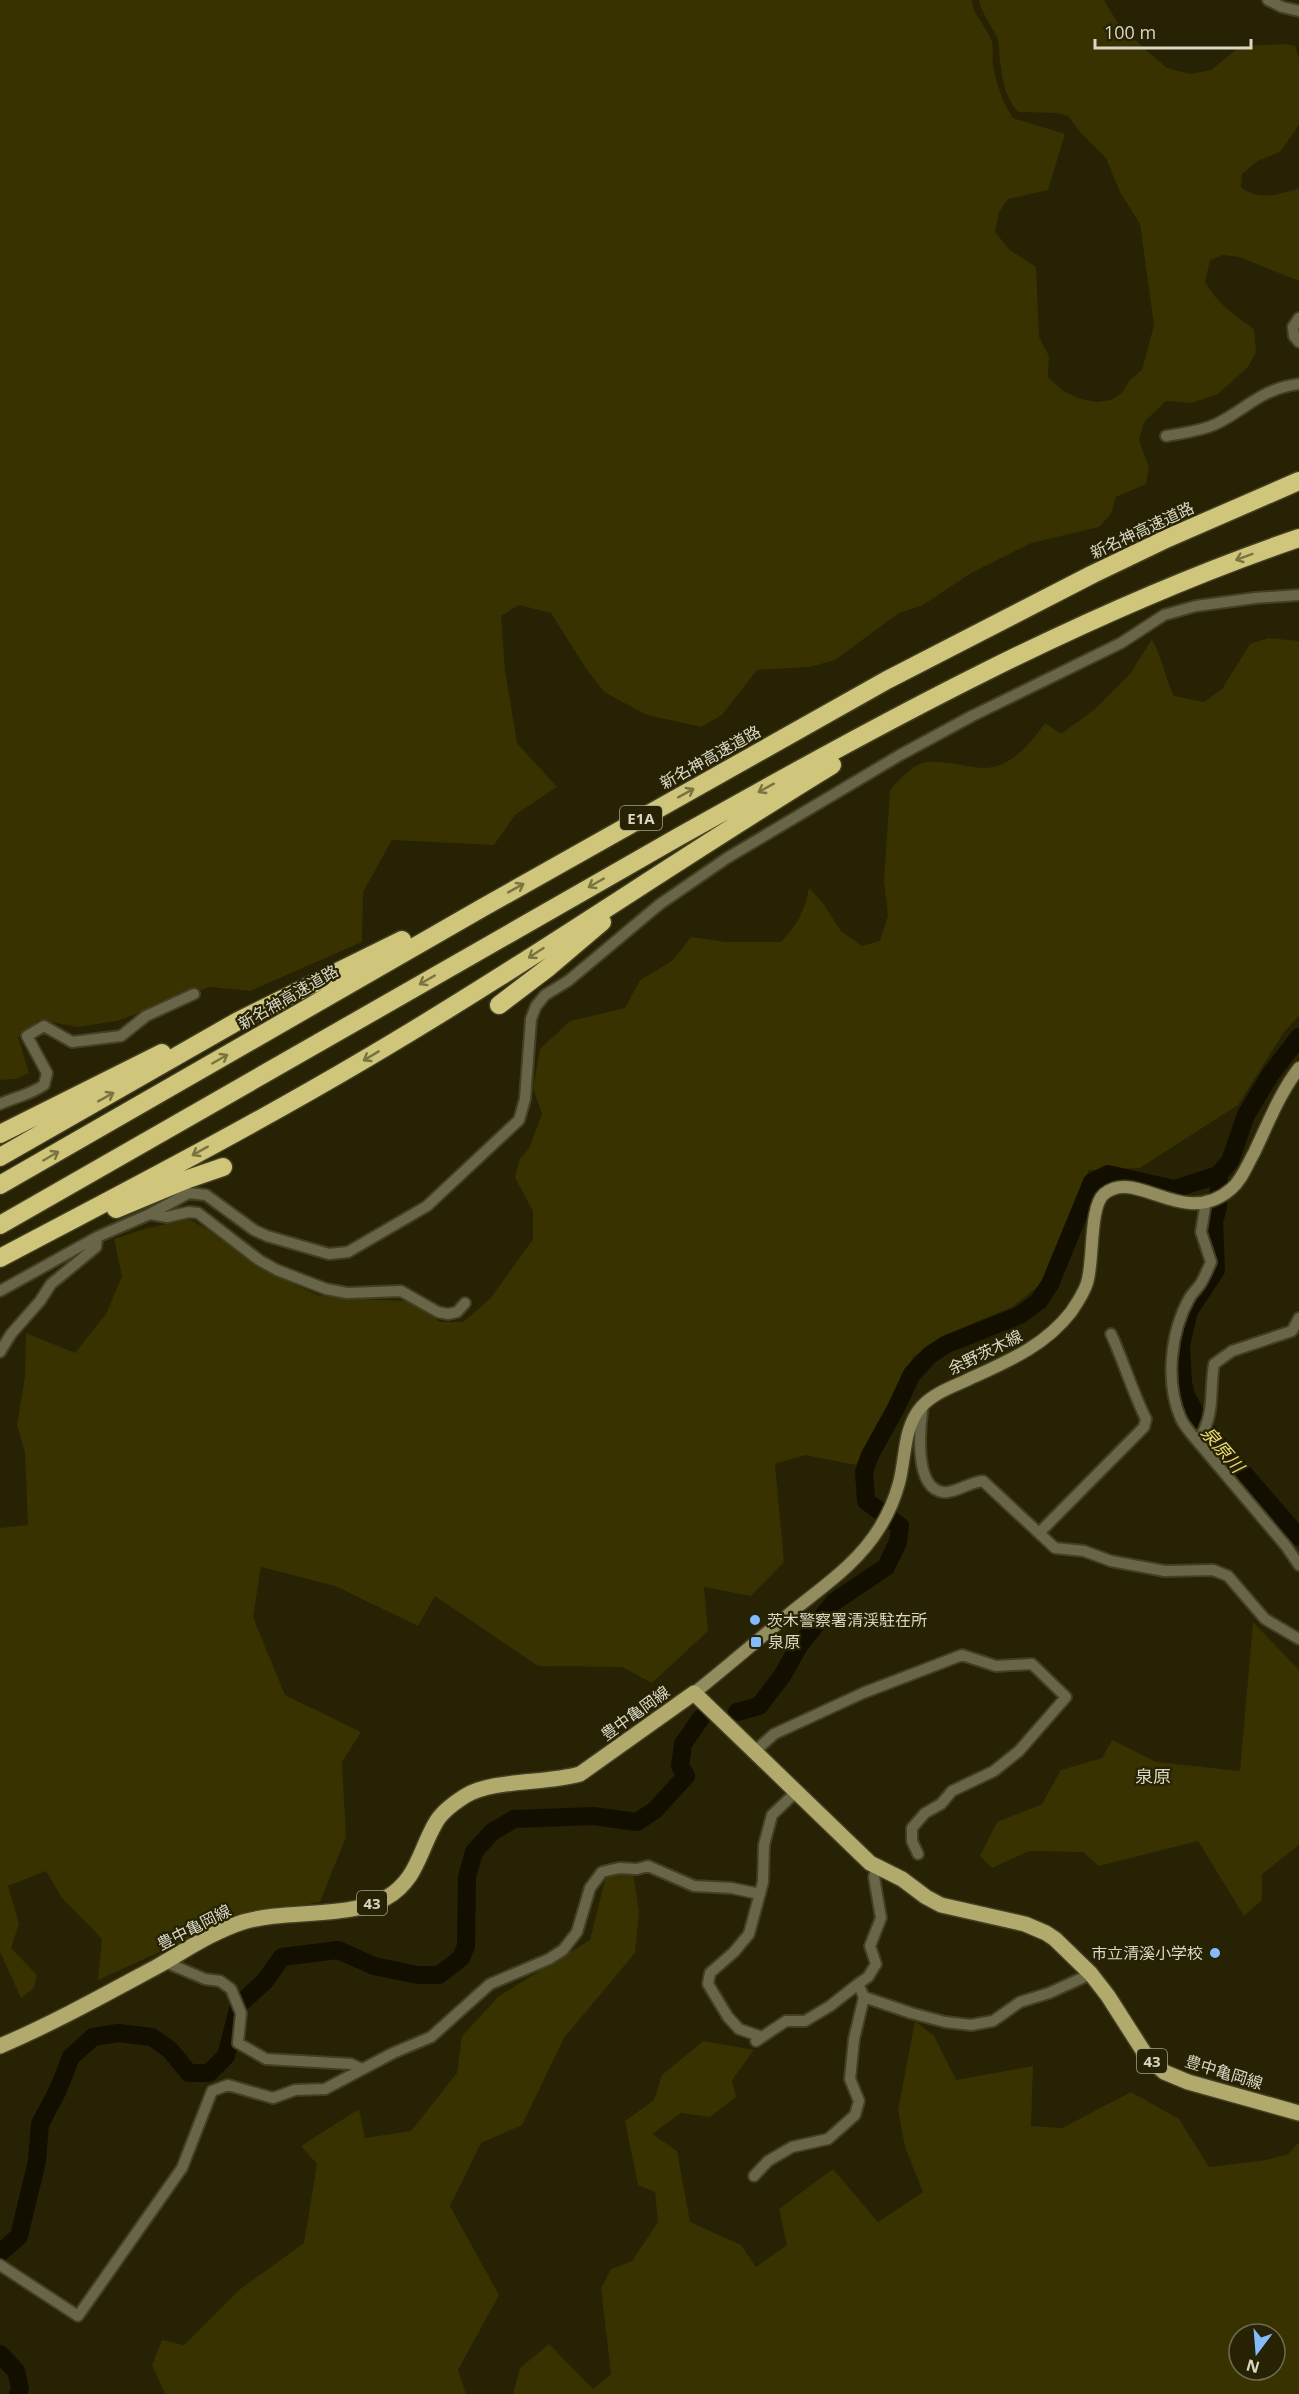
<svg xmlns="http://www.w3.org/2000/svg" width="1299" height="2394" viewBox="0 0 1299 2394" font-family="'Open Sans','Noto Sans JP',sans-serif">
	<rect width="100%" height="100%" fill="#262203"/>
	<path fill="#383100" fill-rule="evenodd" d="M0,0H972C971,13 988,28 992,42C994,50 992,58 993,66C998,87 1001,99 1013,118L1065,134L1048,190L1008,199L999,212L995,232L1010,250L1036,267L1039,337L1049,356L1048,377L1063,391L1081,399L1096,402L1111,400L1122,393L1130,380L1142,370L1154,325L1140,224L1120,192L1106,158L1080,132L1068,116L1058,113L1018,112C1004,94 1003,83 1000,60C998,52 1000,45 997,37C992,27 979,8 979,0H1104L1120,27L1167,68L1190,74L1211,70L1241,46L1285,44L1295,46L1299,58V125L1280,152L1258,161L1242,174L1241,187C1258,201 1279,195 1299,188V281L1239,257L1223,255L1210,260L1205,282C1217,303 1234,315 1254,329L1256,352L1248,367L1218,394L1192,403L1166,401L1144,422L1139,440L1149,467L1146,484L1116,497L1111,514L1099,527L1031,543L971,573L923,605L899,613L835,660L810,667L757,670L722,715L701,727L647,715L604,692L585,667L551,613L519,605L501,616L505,670L517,743L557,787L515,815L494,845L392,840L363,892L362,942L250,991L210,987L117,1021L78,1027L39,1020L18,1037L29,1073L16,1079L0,1080Z
		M1268,638L1299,641V1016L1284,1032L1238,1105L1140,1168L1089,1170L1040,1285L1012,1307L945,1335L913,1357L856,1465L805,1455L775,1464L784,1562L751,1596L704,1587L708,1631L652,1683L622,1667L538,1666L435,1596L418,1626L335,1586L261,1567L253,1617L285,1695L361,1732L342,1762L346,1837L320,1902L239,1916L98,1980L102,1939L62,1898L46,1871L8,1886L19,1924L11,1948L37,1975L34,1988L21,1998L0,1952V1528L28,1525L25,1453L17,1425L25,1376L26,1333L75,1353L106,1314L122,1276L114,1239L144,1229L189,1219L210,1231L256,1266L317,1295L342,1298L407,1301L440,1322H463L490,1299L533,1239V1211L515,1178L520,1158L529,1149L542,1114L533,1088L540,1049L570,1021L625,1008L640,980L672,961L691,937L727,942H781C797,925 805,911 809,888L822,902L841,931L862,946L880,941L888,916L884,881L890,790C899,780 913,764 927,762C946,760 964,767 983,768C1010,769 1031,743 1045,723L1061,734L1095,709L1130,674L1152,639C1162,658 1165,677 1174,696L1204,702L1222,689L1250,644Z
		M1253,1622L1299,1670V1845L1262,1874V1900L1244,1916L1198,1841L1099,1866L1083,1852L1029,1851L992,1868L980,1856L997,1822L1042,1804L1061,1770L1102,1758L1112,1740L1156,1762L1240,1771Z
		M608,1868L633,1873L639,1912L635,1953L564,2038L522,2125L481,2143L450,2206L499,2295L458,2370L466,2394H165L152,2365L162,2340L184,2345L239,2290L304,2243L317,2164L301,2146L359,2109L365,2138L411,2131L457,2073L462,2036L499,1996L590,1940Z
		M915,2021L934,2036L956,2080L1033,2066L1031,2126L1062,2128L1131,2092L1179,2119L1209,2167L1266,2160L1288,2154L1299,2142V2394H513L520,2368L549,2344L593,2389L611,2374L601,2288L611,2269L632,2261L658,2222L655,2192L638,2185L625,2121L654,2100L662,2075L703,2041L754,2050L732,2080L736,2097L710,2117L681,2113L652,2134L677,2151L690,2222L741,2245L756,2267L787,2245L779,2209L833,2169L878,2222L923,2192L905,2147L898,2110ZM1239,2334H1275V2370H1239Z"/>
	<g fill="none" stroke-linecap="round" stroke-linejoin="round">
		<path stroke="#130f00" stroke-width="18" d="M1219,1180L1218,1207L1214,1222L1216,1270L1189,1311L1181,1345L1183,1383L1186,1395L1200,1423L1299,1537
			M737,1712L759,1706L782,1676L799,1646L834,1602L886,1567L898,1542L900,1526L866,1501L864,1472L870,1455L895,1410L912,1374L930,1355L945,1345L1020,1315L1039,1301L1050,1284L1092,1182L1108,1174L1174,1189L1218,1175L1230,1161L1246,1115L1270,1075L1299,1037
			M0,2253L19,2236L37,2161L40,2124L58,2090L71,2057L93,2037L118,2033L152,2037L170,2050L189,2073H209L226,2056L239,2005L265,1981L282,1957L338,1950L374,1966L417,1975H439L461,1958L466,1946L467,1877L474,1852L492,1832L514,1819L593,1816L637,1822L655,1810L686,1776L680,1766L683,1744L701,1718
			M0,2354L16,2371L20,2388L18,2394"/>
		<g stroke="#433f22" stroke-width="14">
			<path id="minor" d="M1268,0L1282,7L1299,11
				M1299,318L1293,327L1294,336L1299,342
				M1166,436C1183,433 1201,431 1216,424C1247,409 1260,389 1299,384
				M0,1104C17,1096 28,1096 44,1085L47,1073L27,1036L44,1026L72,1042L121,1036L146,1016L194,994
				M150,1214L167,1217L189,1212L198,1213L259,1260L277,1270L326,1289L347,1293L401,1291L438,1312L448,1314L457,1312L465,1303
				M0,1291L97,1237L150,1214L189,1193L206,1195L254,1230L267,1236L329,1254L348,1252L427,1206L519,1120L525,1099L531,1019L536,1006L545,995L568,981L660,904L727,858L900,755L972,716L1121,643L1164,615L1196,606L1255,598L1299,595
				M1299,1318L1292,1331L1232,1351L1214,1364C1209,1395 1216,1412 1198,1442L1286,1546L1299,1565
				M0,1352L11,1334L40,1301L51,1284L96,1247L97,1237
				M923,1405C920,1426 913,1488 943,1492C953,1494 970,1482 983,1481L1055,1548L1084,1551L1111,1561L1165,1571L1213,1570L1228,1576L1265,1619L1299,1639
				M1198,1442C1192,1435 1185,1427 1181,1419C1165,1383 1170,1332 1190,1297C1193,1292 1198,1288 1201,1283C1205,1276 1208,1269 1211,1262L1201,1232L1206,1201
				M1039,1533L1144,1427L1146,1419C1132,1391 1124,1362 1111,1334
				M754,1752L774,1734L863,1693L962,1655L996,1666L1032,1664L1066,1697L1019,1751L994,1771L952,1791L941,1804L925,1813L912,1828V1841L918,1854
				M165,1962L205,1979L220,1981L231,1989L241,2013L238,2043L266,2059L351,2064L362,2069
				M864,1997L911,2013L945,2022L971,2025L993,2021L1020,2002L1049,1993L1091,1974
				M762,2037L739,2029L728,2017L708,1984L710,1973L734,1952L749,1934L763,1882L764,1845L772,1815L796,1792
				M756,2041L786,2021H805L830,2006L858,1984
				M754,2176L768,2161L792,2147L828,2139L855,2115L859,2101L850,2079L854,2039L864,1997L858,1984L868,1977L876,1964L870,1946L881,1918L874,1877L877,1866
				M0,2265L78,2316L182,2168L212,2091L228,2085L273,2098L295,2090L325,2089L393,2053L431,2037L490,1984L549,1959L563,1950L577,1932L590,1888L602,1872L619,1868L637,1869L648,1866L694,1886L731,1888L760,1894"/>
		</g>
		<g stroke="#433f22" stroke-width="15">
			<path id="secondary" d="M694,1693C728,1666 760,1638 794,1610C825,1585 859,1562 880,1527C888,1514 895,1498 899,1483C906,1457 903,1427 922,1406C934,1393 952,1387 967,1380C1006,1362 1044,1347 1071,1312C1077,1303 1084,1293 1087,1283C1094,1262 1089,1207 1104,1194C1137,1167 1184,1230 1231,1189C1242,1180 1247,1165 1254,1153C1268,1124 1279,1094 1299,1068"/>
		</g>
		<g stroke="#433f22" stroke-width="18">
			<path id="primary" d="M0,2046C54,2023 106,1994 158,1966C186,1950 212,1932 243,1922C286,1909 348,1919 386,1898C417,1880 419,1852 435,1824C441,1812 454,1803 465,1796C493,1779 546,1784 580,1774L694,1693L870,1863L902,1879L926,1897L941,1905L1025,1924L1046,1933L1055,1939L1091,1974L1108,1996L1147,2057L1164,2072L1188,2082L1299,2113"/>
		</g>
		<g stroke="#433f22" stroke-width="21">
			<path id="motorway" d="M499,1005L549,967L602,922
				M0,1134L162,1053
				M0,1157L238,1021L402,940
				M0,1185L482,908L887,680L1093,574L1168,538L1299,481
				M116,1209L188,1179L223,1167
				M0,1225C226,1095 452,964 680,836C880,724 1082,612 1299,538
				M0,1258C123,1193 247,1129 367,1058C525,965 675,861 832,765"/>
		</g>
		<use href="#minor" stroke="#696549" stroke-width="10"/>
		<use href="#secondary" stroke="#928c5e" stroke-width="12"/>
		<use href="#primary" stroke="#b2aa6d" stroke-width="15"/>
		<use href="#motorway" stroke="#cfc57b" stroke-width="18"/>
	</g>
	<defs><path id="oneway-shaft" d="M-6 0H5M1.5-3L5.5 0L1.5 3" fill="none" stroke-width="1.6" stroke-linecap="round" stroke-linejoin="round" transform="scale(1.5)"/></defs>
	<g stroke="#7a743f">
		<use href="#oneway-shaft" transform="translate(1244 557) rotate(160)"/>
		<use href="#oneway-shaft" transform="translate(766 788) rotate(151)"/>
		<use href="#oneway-shaft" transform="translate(686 793) rotate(-29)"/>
		<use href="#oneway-shaft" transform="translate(596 883) rotate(150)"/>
		<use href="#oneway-shaft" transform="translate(516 888) rotate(-29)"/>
		<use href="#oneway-shaft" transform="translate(536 953) rotate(147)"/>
		<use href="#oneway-shaft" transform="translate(427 980) rotate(150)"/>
		<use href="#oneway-shaft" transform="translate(371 1056) rotate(149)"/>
		<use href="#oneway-shaft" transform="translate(220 1059) rotate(-30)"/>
		<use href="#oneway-shaft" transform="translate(106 1097) rotate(-29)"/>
		<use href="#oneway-shaft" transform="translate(200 1151) rotate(151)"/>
		<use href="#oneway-shaft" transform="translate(51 1156) rotate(-30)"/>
	</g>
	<g fill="#83bcfb" stroke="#262203" stroke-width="2">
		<circle cx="755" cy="1620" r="6"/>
		<rect x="750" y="1636" width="12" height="12" rx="3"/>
		<circle cx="1215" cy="1953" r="6"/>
	</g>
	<g text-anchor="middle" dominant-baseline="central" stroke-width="4.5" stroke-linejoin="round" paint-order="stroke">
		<g fill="#262203" stroke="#a3a18b" stroke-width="1.5">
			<rect x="620" y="806" width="42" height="24" rx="4.5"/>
			<rect x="357" y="1891" width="30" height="24" rx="4.5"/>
			<rect x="1137" y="2049" width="30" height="24" rx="4.5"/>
		</g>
		<g font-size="15" font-weight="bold" fill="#d9d7c5">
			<text x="641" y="818">E1A</text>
			<text x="372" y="1903">43</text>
			<text x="1152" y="2061">43</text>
		</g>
		<g font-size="16" fill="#d9d7c5" stroke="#262203">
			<text transform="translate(1142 530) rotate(-25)">新名神高速道路</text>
			<text transform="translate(710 757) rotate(-29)">新名神高速道路</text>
			<text transform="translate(288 997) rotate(-30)">新名神高速道路</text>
			<text transform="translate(985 1352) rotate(-26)">余野茨木線</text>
			<text transform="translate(635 1713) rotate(-36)">豊中亀岡線</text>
			<text transform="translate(194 1927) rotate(-27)">豊中亀岡線</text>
			<text transform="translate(1224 2072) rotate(17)">豊中亀岡線</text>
		</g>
		<g font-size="16" fill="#d9d7c5" stroke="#262203" text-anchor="start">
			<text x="767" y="1620">茨木警察署清渓駐在所</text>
			<text x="768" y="1642">泉原</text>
			<text x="1203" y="1953" text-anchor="end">市立清溪小学校</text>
		</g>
		<g font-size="18" font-style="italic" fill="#eadb75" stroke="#262203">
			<text transform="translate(1223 1449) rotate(49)">泉原川</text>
		</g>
		<g font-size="18" fill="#d9d7c5" stroke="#262203">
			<text x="1153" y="1776">泉原</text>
		</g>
	</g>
	<g transform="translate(1257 2352) rotate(196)"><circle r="28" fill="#262203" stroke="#6e6a51" stroke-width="1.5"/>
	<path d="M0-4.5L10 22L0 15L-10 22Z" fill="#83bcfb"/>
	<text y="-9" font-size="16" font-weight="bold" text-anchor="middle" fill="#d9d7c5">N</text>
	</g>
	<path d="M1095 39v9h156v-9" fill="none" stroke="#d9d7c5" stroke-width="3"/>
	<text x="1104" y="39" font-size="18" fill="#d9d7c5" stroke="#262203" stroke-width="4.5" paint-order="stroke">100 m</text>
</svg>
